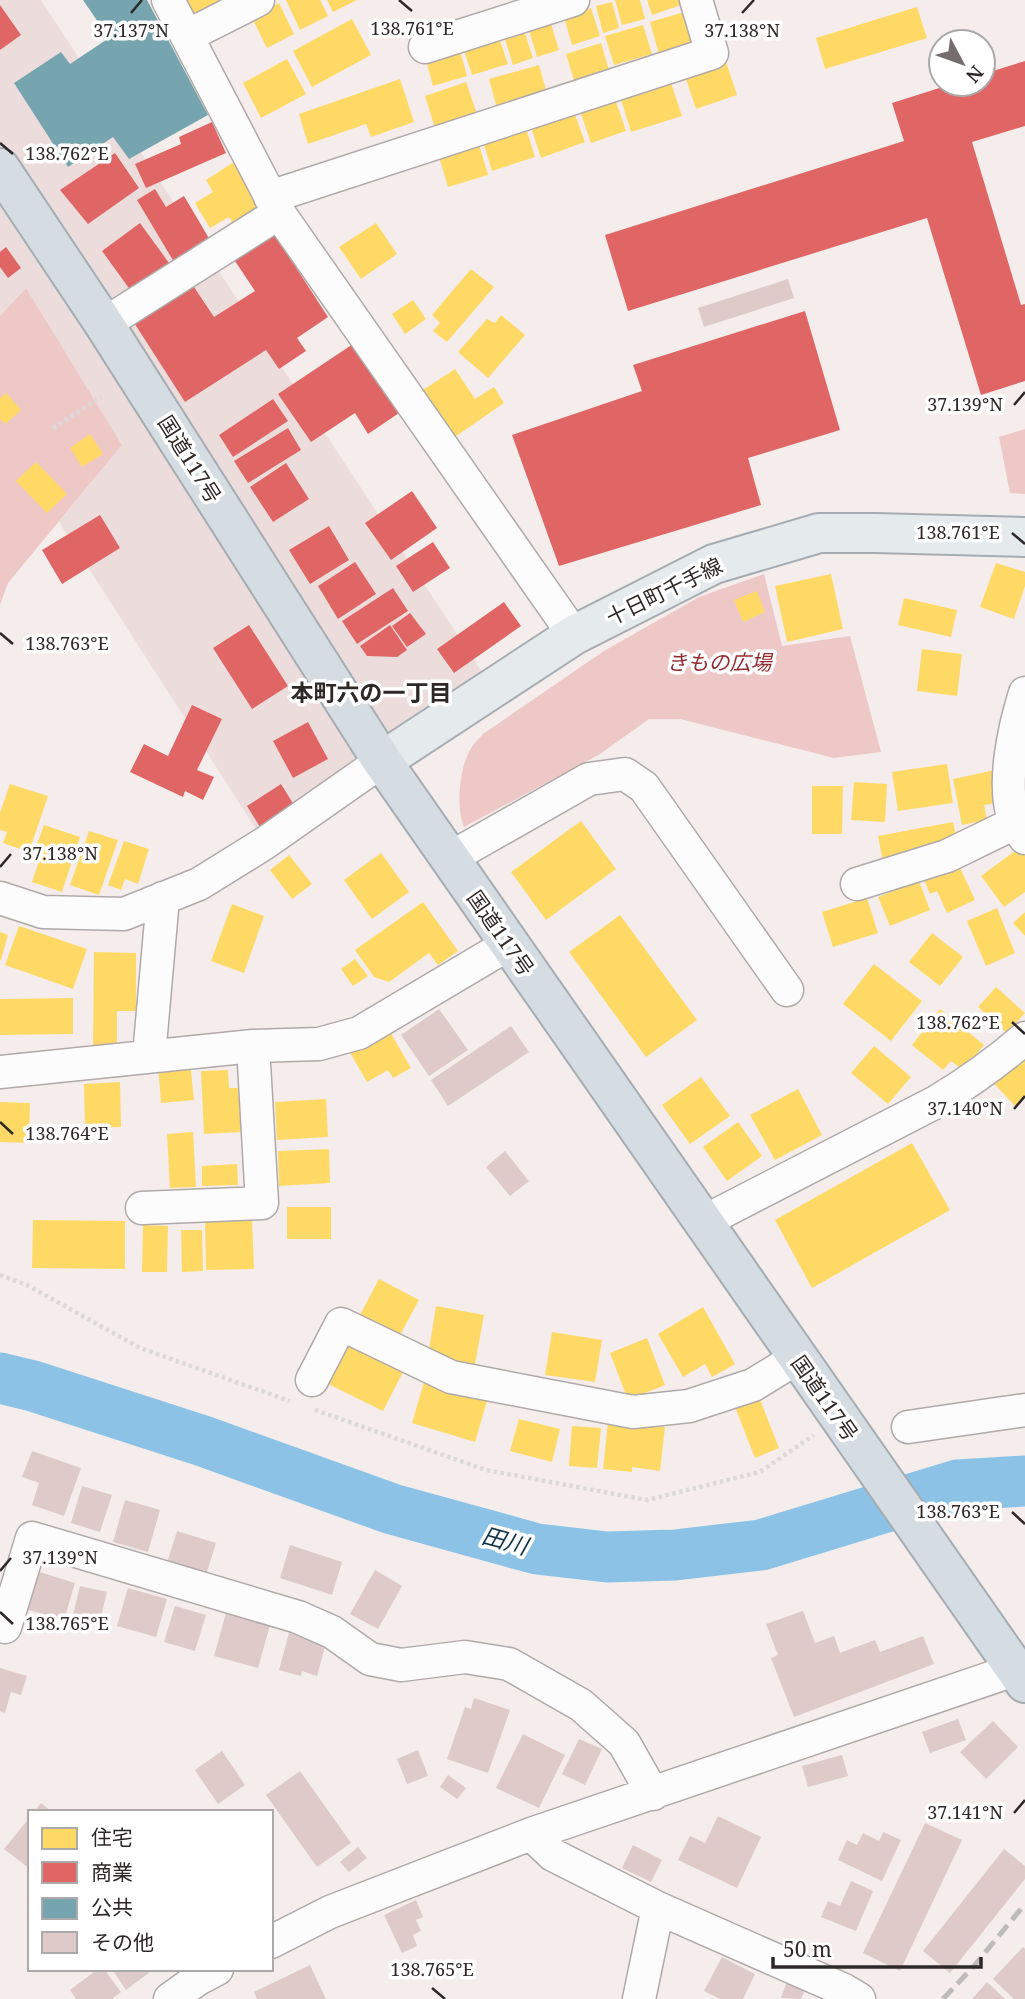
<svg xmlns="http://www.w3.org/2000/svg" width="1025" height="1999" viewBox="0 0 1025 1999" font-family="'Noto Serif','Noto Sans JP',serif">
	<rect width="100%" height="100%" fill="#f4edec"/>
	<path fill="#ecdddc" d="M0,0H41L493,689L265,843L59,522L122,445L26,289L0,316Z"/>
	<path fill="#eec8c6" d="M26,288L122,445L8,583L0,605V316Z
		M1025,429V494L1010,493L999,437Z
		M764,574L782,646L850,636L881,752L834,758L680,719H649L600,754L464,827C456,808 459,771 469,752C472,745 478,740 483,734L604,651L699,597Z"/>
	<path fill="#ffd966" d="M186,0H234L197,20Z
		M286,0H320L328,16L300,30Z
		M327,0H357L333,12Z
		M615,0H640L645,19L622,25Z
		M647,0H683L684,4L652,15Z
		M612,2L619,28L603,33L596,6Z
		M279,3L294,34L267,48L251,16Z
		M917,7L927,38L825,69L816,38Z
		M591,8L600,36L572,45L564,17Z
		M688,11L698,47L660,58L650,22Z
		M549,17L559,50L537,57L527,24Z
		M352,19L371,55L312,87L293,51Z
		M643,25L652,54L614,65L605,36Z
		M523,27L533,58L513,65L503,33Z
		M497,32L508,64L472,75L462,44Z
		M601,43L611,77L576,87L566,54Z
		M459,47L467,76L433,86L425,56Z
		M724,56L737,95L696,109L683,70Z
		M287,59L306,94L261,118L243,83Z
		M539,65L548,97L498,112L489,79Z
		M669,77L682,116L631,132L619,93Z
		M400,79L414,122L371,137L366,124L308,144L299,114Z
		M466,82L477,114L435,128L425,96Z
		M614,96L626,131L591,143L579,108Z
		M573,109L585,142L541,158L530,124Z
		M524,122L535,157L492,171L481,135Z
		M477,138L488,175L448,187L437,150Z
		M240,158L268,203L233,224L229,217L210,228L195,203L213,192L206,180Z
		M376,223L397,254L361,279L339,247Z
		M471,269L494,287L447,342L433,331L440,323L432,315Z
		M413,300L426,319L405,334L392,314Z
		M501,315L525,335L488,378L458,352L487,319L495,323Z
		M455,369L475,399L494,387L504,403L452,439L420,392Z
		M6,393L21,410L5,424L0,419V398Z
		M90,434L103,454L82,467L70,448Z
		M36,462L67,494L47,513L16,481Z
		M996,563L1025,572V586L1014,619L980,607Z
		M831,574L843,629L787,642L775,586Z
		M757,591L765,612L743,622L734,600Z
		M904,598L957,610L951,637L898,625Z
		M922,649L962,654L957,696L917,691Z
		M947,764L953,803L898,811L892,772Z
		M995,770L1001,802L984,805L987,820L962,825L953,779Z
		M854,782L887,784L885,822L851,820Z
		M10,784L48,796L29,852L3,843L7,832L0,830V813Z
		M812,786H843L842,834H812Z
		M581,821L616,869L546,920L511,872Z
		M953,822L958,845L885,872L878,836Z
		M44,825L80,837L62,892L32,882L43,849L36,847Z
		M89,831L118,840L99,895L70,885Z
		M124,841L149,849L138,884L125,879L121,890L108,885Z
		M1019,848L1025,856V892L1004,907L981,876Z
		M381,853L409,892L372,919L344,880Z
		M289,855L312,884L292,899L270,870Z
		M955,857L975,900L947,913L937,891L930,894L921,873Z
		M919,881L930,910L890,926L878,897Z
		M867,898L878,933L833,947L822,912Z
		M423,902L458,951L438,965L429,953L389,982L374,977L355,950Z
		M232,904L264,916L244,973L211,961Z
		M997,908L1015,953L986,966L967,921Z
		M1025,912V936L1013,923Z
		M620,915L697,1020L646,1057L569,952Z
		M19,926L87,949L73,989L5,965Z
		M0,932L8,935L1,960H0Z
		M932,933L963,957L940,986L909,962Z
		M94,952L136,953V1011H117V1046H93Z
		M355,959L368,976L353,986L341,969Z
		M874,964L922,1001L891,1041L843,1004Z
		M996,987L1025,1013L1007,1033L978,1007Z
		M73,998V1034L0,1035V999Z
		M940,1009L984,1045L963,1070L951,1061L943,1070L912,1045Z
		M389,1030L411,1068L393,1078L388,1070L367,1082L348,1049Z
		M874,1046L911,1077L888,1104L851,1073Z
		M1025,1047V1097L1015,1106L990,1079Z
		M190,1061L194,1100L161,1103L158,1064Z
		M228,1070L229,1088H238L241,1132L204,1134L201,1071Z
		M701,1077L730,1116L690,1144L662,1105Z
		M120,1082L121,1127L85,1128L84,1084Z
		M798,1089L822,1135L775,1160L750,1115Z
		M326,1099L328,1137L277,1140L275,1102Z
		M0,1102L30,1103L29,1143L0,1142Z
		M738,1122L762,1156L727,1181L703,1147Z
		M193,1132L196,1187L170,1188L167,1134Z
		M912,1143L950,1210L812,1288L775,1220Z
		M329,1149L330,1183L279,1186L278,1151Z
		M237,1164L238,1185L202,1186V1166Z
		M287,1207H331V1239H287Z
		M252,1218L254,1269L206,1270L205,1219Z
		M33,1220L125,1221V1269L32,1268Z
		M143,1225L168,1226L167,1272H142Z
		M181,1230H202L203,1271L182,1272Z
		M379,1279L419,1300L400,1335L360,1315Z
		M436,1306L484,1315L475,1364L428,1356Z
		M703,1307L735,1364L712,1377L705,1364L683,1377L658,1334Z
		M552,1332L602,1340L595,1382L545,1375Z
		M647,1338L665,1385L628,1400L610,1353Z
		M348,1345L403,1372L383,1411L328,1384Z
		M424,1382L487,1401L475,1442L412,1423Z
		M759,1397L779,1448L755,1458L735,1407Z
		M519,1419L560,1429L552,1462L510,1451Z
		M608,1421L665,1427L660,1471L632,1467V1472L603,1469Z
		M572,1426L601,1428L597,1468L569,1466Z"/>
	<path fill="#e06666" d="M0,5L21,35L0,50Z
		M1025,61V126L972,142L1021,305L1025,304V381L981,395L927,218L628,311L605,235L904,141L892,103L952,84H983V74Z
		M212,122L226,153L146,188L135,164L181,144L179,137Z
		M115,153L139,188L88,224L60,190Z
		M155,189L166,207L184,196L210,240L174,262L137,200Z
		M140,223L169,263L131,291L102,251Z
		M273,232L328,317L297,338L306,351L279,369L266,350L185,402L131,318L190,281L214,317L255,291L233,258Z
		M6,247L21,268L8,278L0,267V252Z
		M805,311L840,430L748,458L761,505L559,566L512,435L642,391L633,365Z
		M356,342L402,411L368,434L355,413L311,442L278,394Z
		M273,399L288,421L233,457L219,435Z
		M288,428L301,450L248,483L234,461Z
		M286,463L309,499L273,522L250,487Z
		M412,491L437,528L391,560L365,523Z
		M100,515L120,548L62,584L42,550Z
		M329,526L349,560L310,584L289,550Z
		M433,542L450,568L413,592L396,566Z
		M355,562L376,594L338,619L318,586Z
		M393,588L408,611L357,644L342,621Z
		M504,602L521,626L454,673L437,649Z
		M410,613L426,634L407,647L392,626Z
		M249,625L288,686L252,709L213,648Z
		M390,625L407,650L397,657L367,656L360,646Z
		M192,705L222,719L197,770L214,777L203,800L185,791L183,797L130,772L144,744L168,756Z
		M308,722L328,759L293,778L273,741Z
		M281,784L294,805L260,827L247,806Z"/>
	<path fill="#76a5af" d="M83,0H147L208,115L129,159L113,137L68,167L14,83L61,52L70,64L109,38Z"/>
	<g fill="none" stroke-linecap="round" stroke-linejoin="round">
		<path stroke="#8bc2e6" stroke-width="51" d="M0,1378L33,1386L203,1441L392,1509L537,1549L607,1557L675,1555L761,1545L958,1485L1025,1481"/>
	</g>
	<path fill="#decac9" d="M788,279L794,298L704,327L698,308Z
		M439,1009L468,1050L429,1076L401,1035Z
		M511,1026L529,1052L448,1106L431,1080Z
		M505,1151L529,1181L510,1196L486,1167Z
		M32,1451L81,1468L64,1516L32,1505L39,1483L22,1477Z
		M82,1486L112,1495L100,1532L71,1523Z
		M125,1500L160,1510L148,1552L113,1542Z
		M177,1531L216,1543L206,1575L167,1563Z
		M290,1545L342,1562L332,1595L280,1578Z
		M30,1569L75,1583L64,1620L18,1607Z
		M375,1570L402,1586L378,1629L350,1614Z
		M80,1586L107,1592L99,1625L72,1619Z
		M128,1588L167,1599L156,1637L117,1626Z
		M175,1606L206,1615L195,1651L164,1642Z
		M803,1611L815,1643L834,1636L840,1653L875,1640L880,1652L923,1636L934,1664L794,1717L771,1658L778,1655L766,1624Z
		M226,1613L270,1625L258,1668L214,1656Z
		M289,1633L326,1643L317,1676L302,1671L301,1676L279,1670Z
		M0,1668L27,1676L21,1695L11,1692L5,1713L0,1711Z
		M474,1698L510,1710L488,1773L447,1759L465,1707L471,1709Z
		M958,1719L966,1740L930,1753L922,1732Z
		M993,1721L1018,1747L986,1779L960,1752Z
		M523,1734L565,1755L539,1808L496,1788Z
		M579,1739L602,1749L585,1785L562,1774Z
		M418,1750L428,1776L407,1784L397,1759Z
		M222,1751L245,1785L218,1804L195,1770Z
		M842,1755L848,1776L808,1787L802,1766Z
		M300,1771L351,1843L317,1867L266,1795Z
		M448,1775L466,1788L457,1799L440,1787Z
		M41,1803L52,1812H34Z
		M718,1816L761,1837L737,1888L678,1860L690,1836L705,1843Z
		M30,1817V1869L4,1849Z
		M925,1823L962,1840L900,1971L863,1953Z
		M883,1832L901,1840L882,1881L838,1860L847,1840L857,1845L863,1833L879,1841Z
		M633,1845L662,1860L651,1882L622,1868Z
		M358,1847L367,1858L349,1872L340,1862Z
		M1004,1849L1025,1866V1879L950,1973L923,1951Z
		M851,1881L873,1891L856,1931L821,1917L828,1901L840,1906Z
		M416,1900L423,1917L416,1920L421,1931L413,1935L417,1946L402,1953L384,1915Z
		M1023,1947L1025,1949V1999H1014L993,1979Z
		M722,1957L755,1974L743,1999H720L704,1991Z
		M310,1965L326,1999H257L254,1992Z
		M98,1969H104L121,1992L112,1999H76L70,1990Z
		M112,1969H154L126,1990Z
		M789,1976L808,1983L801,1999L781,1998Z
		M987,1982L1005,1999H972Z"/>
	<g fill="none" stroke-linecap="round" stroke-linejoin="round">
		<g stroke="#afa9a9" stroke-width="35">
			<path id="minor" d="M168,0L279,213L574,635
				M187,36L258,0
				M425,47L573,0
				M270,197L712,53L696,0
				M104,324L279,213
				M1025,693C1014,728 1000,790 1016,824C1018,829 1022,833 1025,838
				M450,858L589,779L625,774L644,787L787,990
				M857,884L947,856L1015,823
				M0,898L43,912L124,914L199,884L265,843L382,761
				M149,1056L163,898
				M0,1072L253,1046L319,1044L359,1033L509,944
				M142,1208L262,1203L253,1046
				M703,1222L936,1102C968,1083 997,1062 1025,1038
				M312,1380L341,1324L451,1377L633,1412L689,1406L753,1385L797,1358
				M908,1427L1025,1410
				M0,1625L5,1627L32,1538L298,1617L332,1632L370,1659L401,1665L465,1657L509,1664L581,1705L624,1743L653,1794
				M531,1834L553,1855L660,1909L844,1990L859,1999
				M271,1942L330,1912L531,1834L1017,1669
				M170,1999L198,1979L217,1969
				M639,1999L655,1922L660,1909"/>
		</g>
		<g stroke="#a6adb2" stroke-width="42">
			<path id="major" d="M382,761L574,635L714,564L819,533H875L1025,537"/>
		</g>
		<g stroke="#a6adb2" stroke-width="42">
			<path id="highway" d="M0,168L104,324L382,761L1025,1683"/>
		</g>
		<path stroke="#dbd9d8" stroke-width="4.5" stroke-dasharray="3.5 3.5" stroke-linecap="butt" d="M53,428L101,397
			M0,1275L27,1285L140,1348L290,1401
			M315,1410L486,1470L647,1500L760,1472L814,1435"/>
		<use href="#minor" stroke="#fdfcfc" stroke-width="32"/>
		<use href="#major" stroke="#e5eaed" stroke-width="38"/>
		<use href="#highway" stroke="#d5dce2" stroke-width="38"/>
		<path stroke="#bdbbbb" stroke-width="5" stroke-dasharray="14 7" stroke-linecap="butt" d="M943,1999L974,1966L1025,1904"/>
	</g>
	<path fill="none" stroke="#2e2929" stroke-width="2.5" d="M399,0L412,11M131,13L142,0M742,13L754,0M0,143L13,154M1014,405L1025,392M1012,533L1025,544M0,633L13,644M0,867L11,854M1012,1022L1025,1034M1014,1109L1025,1096M0,1122L13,1134M1012,1512L1025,1524M0,1571L11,1558M0,1612L13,1624M1014,1813L1025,1800M432,1988L445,1999"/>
	<g text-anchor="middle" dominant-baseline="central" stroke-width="7" stroke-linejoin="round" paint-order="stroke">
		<g font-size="21" fill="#2e2929" stroke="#fff">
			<text transform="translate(190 459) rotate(58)">国道117号</text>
			<text transform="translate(664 591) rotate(-26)">十日町千手線</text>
			<text transform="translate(501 933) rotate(55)">国道117号</text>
			<text transform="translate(825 1398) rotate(55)">国道117号</text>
		</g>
		<g font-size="21" font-style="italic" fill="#932b2f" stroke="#fff">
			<text x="719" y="662">きもの広場</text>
		</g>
		<g font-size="23" font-weight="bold" fill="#2e2929" stroke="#fff">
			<text x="371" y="692">本町六の一丁目</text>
		</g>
		<g font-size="23" font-style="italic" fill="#0e3347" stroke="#fff">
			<text transform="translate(505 1540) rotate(15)">田川</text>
		</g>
	</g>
	<g font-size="18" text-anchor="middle" fill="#2e2929" stroke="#fff" stroke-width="7" stroke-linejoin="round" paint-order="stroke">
		<text x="412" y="35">138.761°E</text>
		<text x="742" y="37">37.138°N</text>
		<text x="131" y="37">37.137°N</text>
		<text x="67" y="160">138.762°E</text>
		<text x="965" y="411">37.139°N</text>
		<text x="958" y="539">138.761°E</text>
		<text x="67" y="650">138.763°E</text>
		<text x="60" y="860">37.138°N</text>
		<text x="958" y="1029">138.762°E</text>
		<text x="965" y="1115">37.140°N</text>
		<text x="67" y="1140">138.764°E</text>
		<text x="958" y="1518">138.763°E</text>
		<text x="60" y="1564">37.139°N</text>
		<text x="67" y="1630">138.765°E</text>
		<text x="965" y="1819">37.141°N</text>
		<text x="432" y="1976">138.765°E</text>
	</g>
	<rect x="28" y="1810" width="245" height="161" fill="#ffffff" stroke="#aba9a9" stroke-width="2"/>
	<rect x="42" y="1828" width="35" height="21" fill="#ffd966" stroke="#aba9a9" stroke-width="2"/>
	<text x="91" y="1845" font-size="21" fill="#2e2929">住宅</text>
	<rect x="42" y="1862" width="35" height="21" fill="#e06666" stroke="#aba9a9" stroke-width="2"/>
	<text x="91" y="1880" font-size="21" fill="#2e2929">商業</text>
	<rect x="42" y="1898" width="35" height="21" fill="#76a5af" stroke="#aba9a9" stroke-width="2"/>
	<text x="91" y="1915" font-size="21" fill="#2e2929">公共</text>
	<rect x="42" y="1932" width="35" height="21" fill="#decac9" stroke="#aba9a9" stroke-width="2"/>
	<text x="91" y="1950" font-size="21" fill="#2e2929">その他</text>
	<g transform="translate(962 63) rotate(131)"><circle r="33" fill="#ffffff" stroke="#aba9a9" stroke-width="2"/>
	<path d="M0-5L12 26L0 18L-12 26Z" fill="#736e6d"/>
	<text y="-10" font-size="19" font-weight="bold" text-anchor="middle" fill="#2e2929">N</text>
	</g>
	<path d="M773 1957v10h208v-10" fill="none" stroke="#2e2929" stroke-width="3.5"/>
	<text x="783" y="1957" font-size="21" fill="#2e2929" stroke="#ffffff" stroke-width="5" paint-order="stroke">50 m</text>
</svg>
